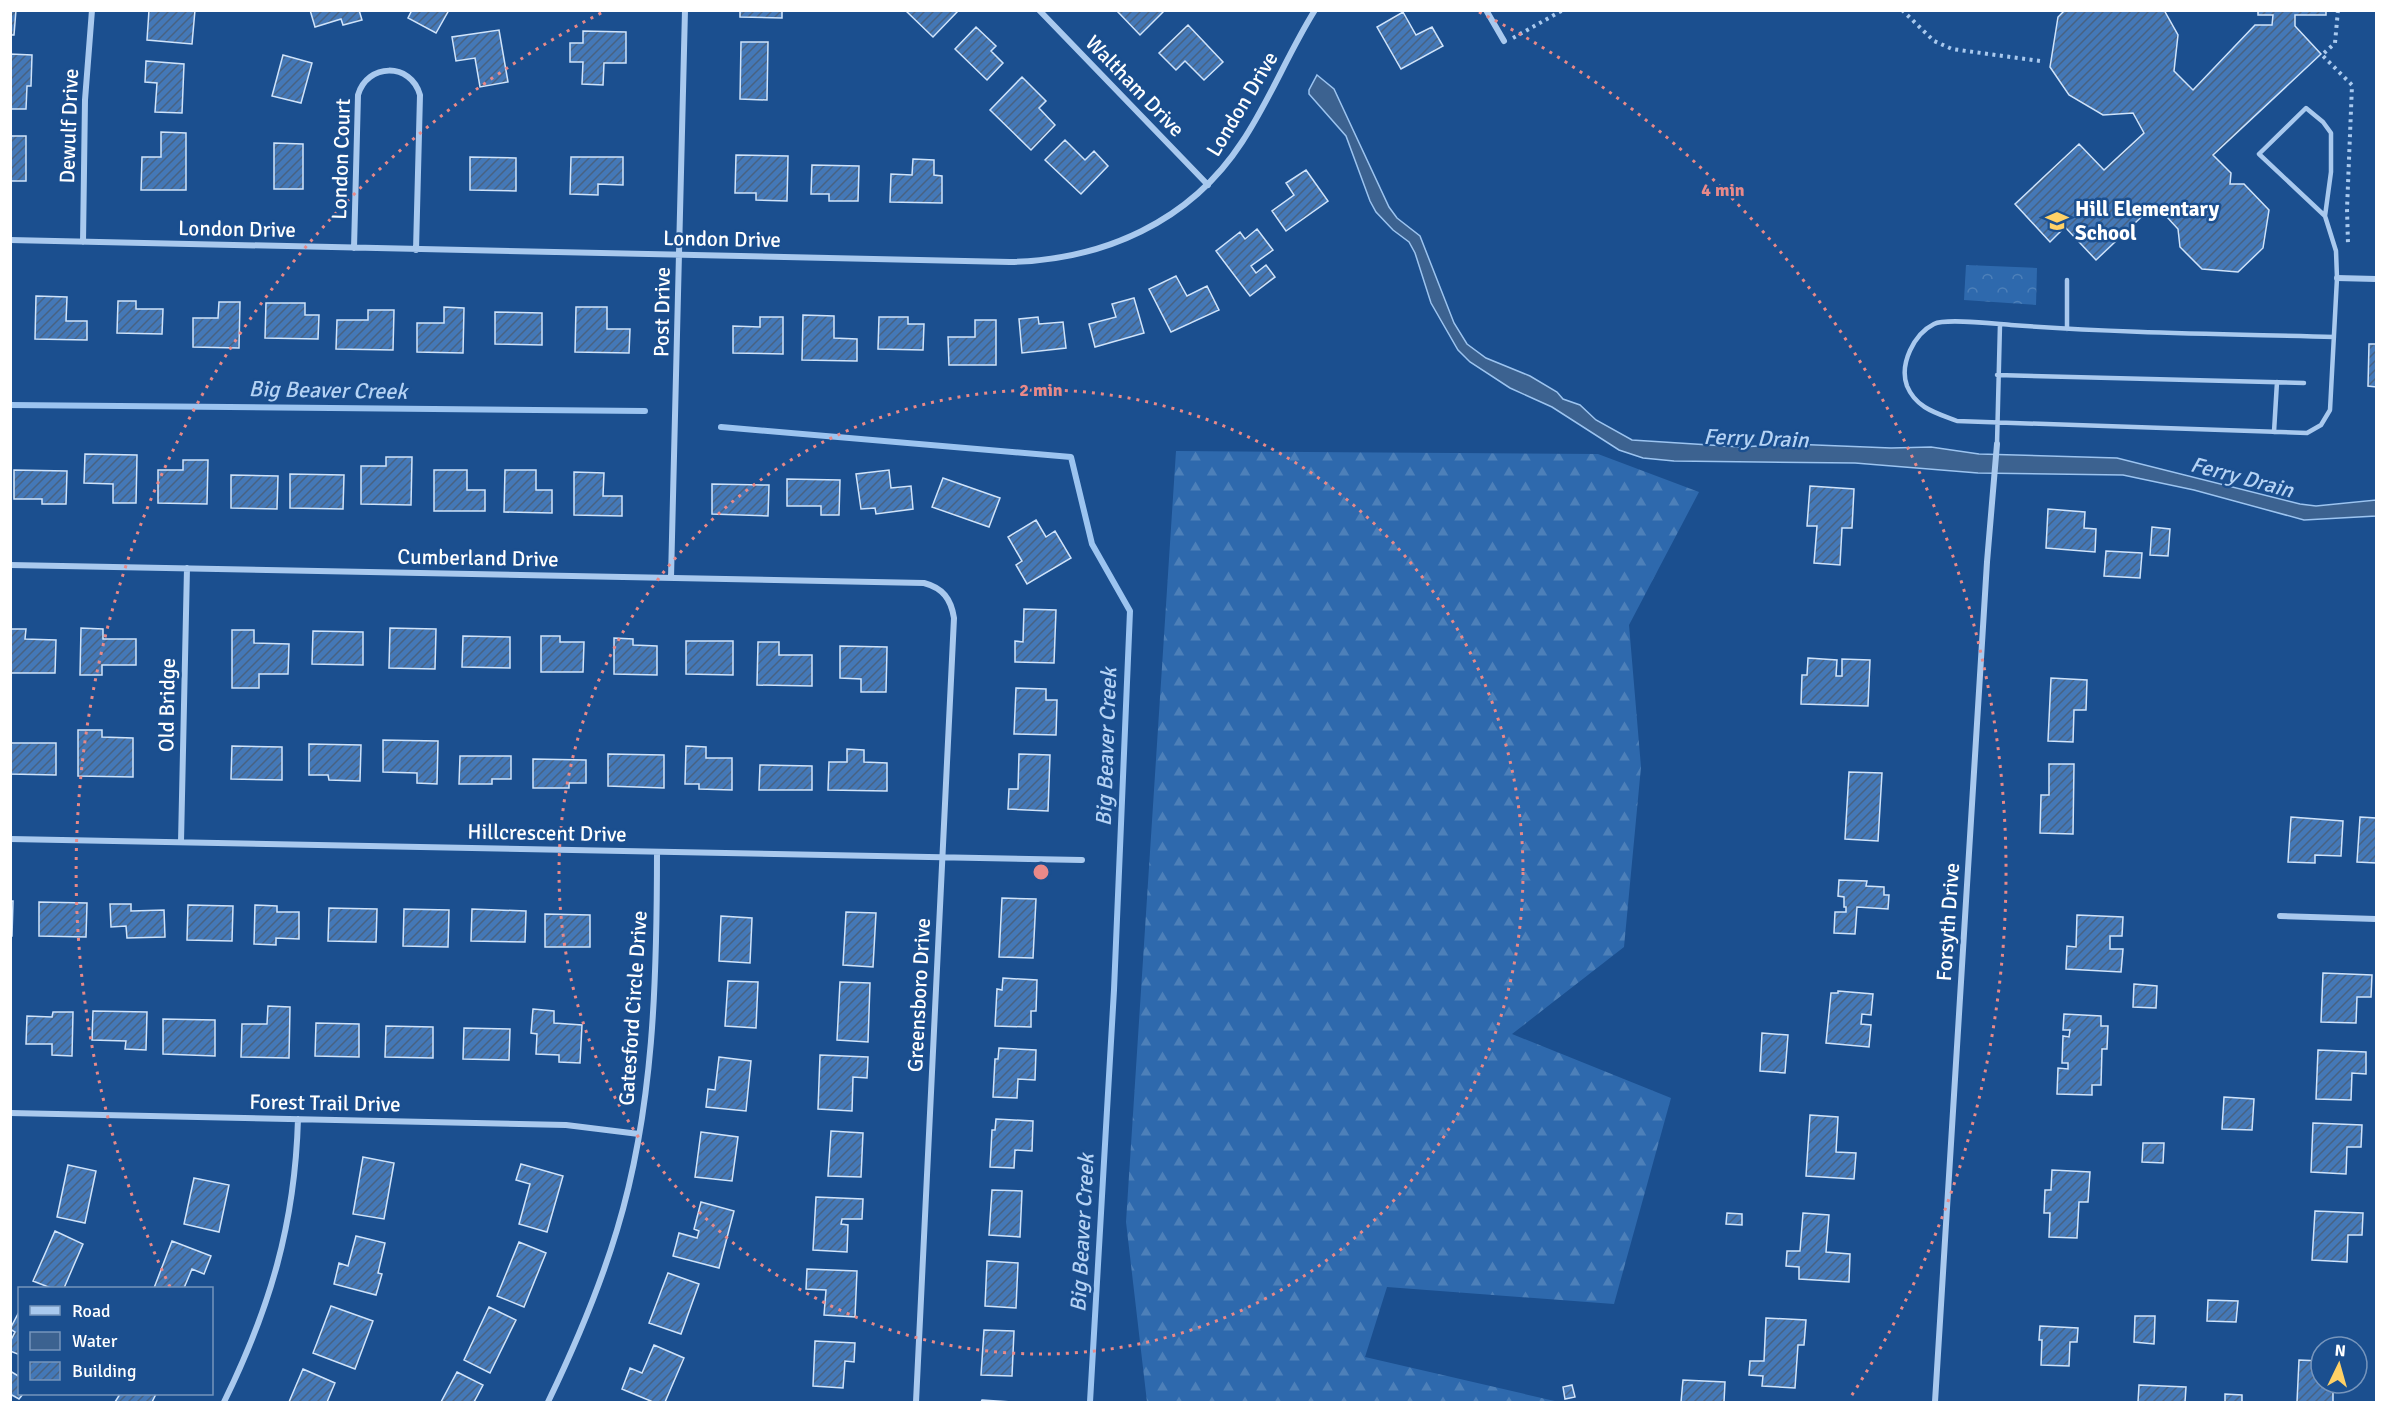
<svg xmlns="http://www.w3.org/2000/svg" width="2387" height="1413" viewBox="0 0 2387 1413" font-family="Signika,sans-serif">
	<defs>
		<pattern id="forest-firs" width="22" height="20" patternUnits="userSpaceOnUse" patternTransform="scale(1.5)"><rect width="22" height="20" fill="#2e69ad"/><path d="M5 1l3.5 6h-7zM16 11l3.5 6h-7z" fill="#4d80b9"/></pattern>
		<pattern id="park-crowns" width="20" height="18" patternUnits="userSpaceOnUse" patternTransform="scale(1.5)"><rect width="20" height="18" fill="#2e69ad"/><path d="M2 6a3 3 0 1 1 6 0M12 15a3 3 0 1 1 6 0" fill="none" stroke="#4d80b9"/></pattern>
		<pattern id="building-hatch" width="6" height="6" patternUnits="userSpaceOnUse" patternTransform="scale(1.5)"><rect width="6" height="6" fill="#4478b7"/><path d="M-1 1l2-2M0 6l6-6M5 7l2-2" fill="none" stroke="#486282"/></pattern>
	</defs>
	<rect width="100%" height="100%" fill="#1b4f8f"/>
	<path fill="url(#forest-firs)" d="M1176,451L1598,454L1699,492L1629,625L1641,767L1624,947L1512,1034L1671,1098L1614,1304L1387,1287L1365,1357L1559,1402H1147L1126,1222Z"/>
	<path fill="url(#park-crowns)" d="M1966,265L2037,268L2036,305L1964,300Z"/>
	<path fill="#3c6290" stroke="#9cc4f0" stroke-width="1.5" d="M1317,75L1334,89L1389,207L1397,218L1420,236L1454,323L1467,344L1486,358L1530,376L1557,392L1563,399L1580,405L1596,420L1632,440L1741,447L1791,444L1891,448L1931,447L1979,454L2117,458L2300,504L2316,506L2376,500V516L2304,520L2194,490L2123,475L1978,473L1855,463L1674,461L1643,458L1619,450L1552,407L1510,388L1470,362L1458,350L1431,303L1415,253L1409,242L1393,230L1376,212L1370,201L1346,136L1309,94V90Z"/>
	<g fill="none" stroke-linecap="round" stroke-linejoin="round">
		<path stroke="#9cc4f0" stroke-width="6" d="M10,405L645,411
			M721,427L1071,457L1092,544L1130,611L1114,990L1090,1402"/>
	</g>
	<path fill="url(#building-hatch)" stroke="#cfe3fa" stroke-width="1.5" d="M10,10H16L14,35H10Z
		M149,10H195L192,44L147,40Z
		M310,10H359L362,20L343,25L341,19L315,27Z
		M412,10H449L436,33L408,18Z
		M740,10H782V18L740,17Z
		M905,10H957L958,11L933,37Z
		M1120,10H1165L1140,35L1118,12Z
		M2065,10H2164L2178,35L2174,71L2193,90L2255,25H2272L2273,15H2258V10H2326V15H2295V26L2321,54L2213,155L2231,173L2230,184H2244L2269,210L2263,248L2238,272L2202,269L2180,247L2178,229L2155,204L2096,260L2065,227L2050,242L2015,204L2079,144L2104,170L2144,133L2133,113L2103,115L2069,95L2050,67L2058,17Z
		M1403,12L1416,35L1432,27L1443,46L1401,69L1377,27Z
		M1188,25L1223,62L1204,80L1185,61L1176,70L1159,53Z
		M976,27L996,46L991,51L1003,63L987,80L955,49Z
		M499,30L508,82L480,87L475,58L456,61L452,37Z
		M583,31L626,32V63H604L603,85L582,84L583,62H570V43H583Z
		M741,42H768L767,100L740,99Z
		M10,54L32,55L31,86H27L26,109H10Z
		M283,55L312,63L301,103L272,96Z
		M146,61L184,64L182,113L155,112L157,83L145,82Z
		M1022,77L1046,101L1039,108L1055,125L1031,150L990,110Z
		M161,132L186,133V190H141L142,157H161Z
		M10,136H26V181H10Z
		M1065,140L1085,160L1094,151L1108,166L1081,194L1045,160Z
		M274,143L303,144V189H274Z
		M736,155L788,156L787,201L756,200V193H735Z
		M470,157L516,158V191L470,190Z
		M571,157H623V185L598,184V195L570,194Z
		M913,159L934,160V175L942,176V203L890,202L891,174L912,175Z
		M812,165L859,166L858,201H829V194H811Z
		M1306,170L1328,201L1286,231L1272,211L1294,195L1286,183Z
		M1257,229L1273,250L1251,266L1256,273L1266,265L1275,277L1250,296L1216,251L1240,232L1245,239Z
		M1176,276L1187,296L1207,286L1219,310L1171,332L1149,289Z
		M36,296L67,297L66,321H87V340L35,339Z
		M1134,298L1144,333L1095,347L1089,324L1116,317L1112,304Z
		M118,301H136V309H163L162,334L117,333Z
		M219,302H240L239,348L193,347V318H218Z
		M266,303H305V315H319L318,339L265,338Z
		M444,307L464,308L463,353L417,352V323H444Z
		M576,307H607V329H630L629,353L575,352Z
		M368,310H394L393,350L336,349L337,320H368Z
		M495,312L542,313V345L495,344Z
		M803,315L834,316V338L857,339V361L802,360Z
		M760,317H783V354L733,353V326L760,327Z
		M879,317H908V324H924L923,350L878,349Z
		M1038,317L1039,324L1063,322L1066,348L1022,353L1019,319Z
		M975,320H996V365H949L948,337H975Z
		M2369,344H2376V387L2368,386Z
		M85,454L137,455L136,503H113V484L84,483Z
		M386,457H412L411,505L361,504V466H386Z
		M183,460H208L207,504L158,503V470H183Z
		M14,470L67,471L66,504H42V499H14Z
		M434,470H467V490H485V511H434Z
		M505,470H536V490H552V513L504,512Z
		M889,470L891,488L911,486L913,509L876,514L875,508L861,509L856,474Z
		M574,472L604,473L603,496H622V516L574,515Z
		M290,474L344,475L343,509L290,508Z
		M231,475L278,476L277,509L231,508Z
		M943,478L1000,498L989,527L932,507Z
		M787,479L840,480L839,515H821V506H787Z
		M712,484L769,485L768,516L712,514Z
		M1810,486L1854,489L1852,528H1842L1840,565L1814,563L1817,526H1807Z
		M2048,509L2085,512L2084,528L2096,529L2095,552L2046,548Z
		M1036,520L1046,537L1055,531L1071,558L1027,584L1016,565L1022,561L1008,537Z
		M2152,527L2170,529L2168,556L2150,555Z
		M2106,551L2142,553L2140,578L2104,576Z
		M1024,609L1056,610L1054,663L1015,662V641L1023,642Z
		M81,628L103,629V639H136V665H102V675H80Z
		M390,628L436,629L435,669L389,668Z
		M10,629H26L25,639L56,640L55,673H10Z
		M232,630H254V643L289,644L288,674H259V688H232Z
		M313,631L363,632V665L312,664Z
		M463,636L510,637V668L462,667Z
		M541,636H560V642H584L583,672H541Z
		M614,638L633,639V645L657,646V675L614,674Z
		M686,641H733V675L686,674Z
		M758,642H779V655H812V686L757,685Z
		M840,646L887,647L886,692H861V679L840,678Z
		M1808,658L1837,660L1836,676H1842V659L1870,660L1868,706L1801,704L1802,675H1807Z
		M2051,678L2087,680L2086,710H2074L2073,742L2048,741Z
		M1016,688L1046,689V700H1057L1056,735L1014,734Z
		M78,730H102V737L133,738V777L78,776Z
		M383,740L438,741L437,784L417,783V773L383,772Z
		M10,743H56V775L10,774Z
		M309,744L361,745L360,781L329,780L328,775H309Z
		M232,746L282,747V780L231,779Z
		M686,746L706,747V758H732V790L699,789V784H685Z
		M847,749L864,750V762L887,763V791L828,790L829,762H847Z
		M608,754L664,755V788L608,786Z
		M1019,754L1050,755L1048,811L1008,809L1009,789H1018Z
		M460,756H511V779H492V784H459Z
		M533,759L586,760V783H569V788H533Z
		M2049,764H2074L2073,834L2040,833L2041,795H2049Z
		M760,765L812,766V790H759Z
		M1849,772L1882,773L1878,841L1845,839Z
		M2291,817L2343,821L2341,856L2315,855V863L2288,862Z
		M2360,817L2376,818V863L2357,862Z
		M1839,880L1867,881L1866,886L1884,887V895H1889L1888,909L1857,907L1855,934L1834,933L1835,912H1846V907H1844V897L1838,896Z
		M1002,898L1036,899L1033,958L999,957Z
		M10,901H13L12,936H10Z
		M39,902L87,903L86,937L39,936Z
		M110,904H131V911L164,910L165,937L127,938L126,926L111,927Z
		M188,905L233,906L232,941L187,940Z
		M255,905L277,906V912H299V939L276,938V945L254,944Z
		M329,908L377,909L376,942L328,941Z
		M404,909L449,910L448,947L403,946Z
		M472,909L526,911L525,942L471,941Z
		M846,912L876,913L873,967L843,965Z
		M545,914L590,915V947H545Z
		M2077,915L2123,917L2122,936H2110V949H2123L2121,972L2066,969L2067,946L2076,947Z
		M721,916L752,918L750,963L719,961Z
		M2323,973L2372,975L2371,997H2357L2356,1023L2321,1022Z
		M1003,978L1037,980L1036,1011H1031V1027L995,1026L997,989L1002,990Z
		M728,981L758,982L756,1028L725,1026Z
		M840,982L870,983L868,1042L837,1040Z
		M2134,984L2157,986L2156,1008L2133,1007Z
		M1838,991L1873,994L1871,1015L1862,1014L1861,1024L1871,1025L1869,1047L1826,1043L1831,993H1838Z
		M268,1006L290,1007L289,1058L241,1057L242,1024H267Z
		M533,1009L554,1011V1023L582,1025L580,1063L559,1062V1055L536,1054L537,1034L531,1033Z
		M93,1011L147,1012L146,1050L125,1049L126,1041L92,1040Z
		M53,1012H73L72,1056L52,1055V1044H26L27,1016L52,1017Z
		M2064,1014L2101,1016V1026H2108L2107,1049H2102L2101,1085H2092V1095L2057,1094L2058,1068L2068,1069V1063H2062L2063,1036L2069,1037L2070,1030H2063Z
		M163,1019L215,1020V1056L163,1054Z
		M316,1023L359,1024V1057L315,1056Z
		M386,1026L433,1027V1058L385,1057Z
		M464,1028L510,1029L509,1060L463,1059Z
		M1762,1033L1788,1035L1785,1073L1760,1071Z
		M999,1048L1036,1050L1035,1080L1018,1079L1017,1098L993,1097L995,1059H998Z
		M2318,1050L2366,1052V1074L2352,1073L2351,1100L2316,1099Z
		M820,1055L868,1057L867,1078L853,1077L852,1111L818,1109Z
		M719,1057L751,1061L746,1111L706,1107L708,1089L715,1090Z
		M2224,1097L2254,1099L2252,1130L2222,1129Z
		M1810,1115L1838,1117L1836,1152L1856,1153L1854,1179L1806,1176Z
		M996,1119L1033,1121L1032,1151L1015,1150L1014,1168L990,1167L992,1130H995Z
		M2313,1123L2362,1125L2361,1147H2347L2346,1174L2311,1172Z
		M831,1131L863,1133L861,1177L828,1176Z
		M701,1132L738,1137L732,1181L695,1177Z
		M2143,1143H2164L2163,1163L2142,1162Z
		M363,1157L394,1163L384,1219L353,1214Z
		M521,1164L563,1176L547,1232L519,1224L530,1184L516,1180Z
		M68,1165L96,1171L85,1223L57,1217Z
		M2052,1170L2090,1172L2088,1202H2079L2077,1238L2049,1237L2050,1213H2044L2045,1190H2051Z
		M194,1178L229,1185L219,1232L184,1224Z
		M992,1190L1022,1191L1020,1237L989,1235Z
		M816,1197L863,1199L862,1219H842L841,1224L848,1225L847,1252L813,1250Z
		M701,1202L734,1211L719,1268L673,1256L679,1233L697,1238L699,1231L694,1229Z
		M2315,1211L2363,1213L2362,1235H2348L2347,1262L2312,1260Z
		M1727,1213L1742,1214V1225L1726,1224Z
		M1803,1213L1829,1215L1826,1252L1850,1254L1849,1282L1799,1279V1267L1786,1266L1787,1251H1800Z
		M55,1231L83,1244L64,1288H51L33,1281Z
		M356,1236L385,1243L378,1273L382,1274L376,1295L334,1284L339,1263L348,1266Z
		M172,1241L211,1256L204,1274L192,1269L184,1288H154Z
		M519,1242L546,1253L524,1307L497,1296Z
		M987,1261L1018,1263L1016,1308L985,1306Z
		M807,1269L857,1271L855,1317L824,1315L826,1290L806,1289Z
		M668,1273L699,1284L681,1334L649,1323Z
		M2208,1300L2238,1301L2236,1322L2207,1321Z
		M331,1306L373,1321L355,1369L313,1353Z
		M489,1307L516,1320L490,1373L464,1360Z
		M20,1310V1355L10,1351V1342L15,1332L10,1329Z
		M2135,1316H2155L2154,1344L2134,1342Z
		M1766,1318L1806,1320L1804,1345H1798L1795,1388L1762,1386L1763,1376L1749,1375L1750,1361H1764Z
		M2040,1326L2078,1328L2077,1342H2070L2069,1366L2041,1365L2042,1340H2039Z
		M984,1330L1014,1331L1012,1376L981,1375Z
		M815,1341L855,1343L854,1362L845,1361L843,1388L813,1386Z
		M654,1345L684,1358L665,1402H653L622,1389L630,1368L642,1373Z
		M2299,1360L2321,1361V1383H2347H2333V1402H2297Z
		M303,1369L335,1383L327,1402H289Z
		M10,1371L20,1377V1394H23L19,1399L10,1394Z
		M457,1372L483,1385L474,1402H441Z
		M1683,1380L1725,1382L1724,1402H1681Z
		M1572,1385L1575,1397L1565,1399L1563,1387Z
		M2139,1385L2186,1387L2185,1402H2138Z
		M120,1394H156L152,1402H115Z
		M2225,1394L2242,1395V1402H2225Z
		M982,1400L1012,1402H981Z"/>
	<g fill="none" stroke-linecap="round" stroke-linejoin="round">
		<path stroke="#a9c9ee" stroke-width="4" stroke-dasharray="3 4.5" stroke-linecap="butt" d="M1902,10L1934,41L1952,49L2040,61
			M2338,10L2335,43L2322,55L2352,85L2347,209L2348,244
			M1513,38L1563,10"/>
		<path stroke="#a9c9ee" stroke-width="4.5" d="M2325,216L2259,154L2306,108L2323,122L2331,133V172L2325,216L2336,251L2337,278L2330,410L2321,425L2307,433L1957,421C1936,413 1916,408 1907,386C1899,364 1914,334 1934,324C1946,318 1996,324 2011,325C2119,333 2226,334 2334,337
			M2067,280V329
			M1997,375L2304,383
			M2274,432L2277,382
			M1997,444L2000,324"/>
		<path stroke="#a9c9ee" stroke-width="6" d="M1039,10L1208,185
			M1486,10L1504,41
			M10,240L1010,262C1103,260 1190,222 1242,142C1270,100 1288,53 1315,10
			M83,242L85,100L92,10
			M354,248L358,95C367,63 411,62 420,95L416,250
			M2337,278L2376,279
			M10,565L924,583C943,588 951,599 954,618L916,1402
			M671,578L685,10
			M10,839L1082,860
			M181,842L187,568
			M2280,916L2376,919
			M10,1113L566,1125L639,1134
			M224,1402C270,1308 295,1224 298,1119
			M548,1402C575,1346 599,1290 617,1230C654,1108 657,978 657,852
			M1935,1402L1987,562L1997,444"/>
	</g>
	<g fill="none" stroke="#e88989" stroke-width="3" stroke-dasharray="3 6">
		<circle cx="1041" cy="872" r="482"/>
		<path d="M170 1287A965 965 0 0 1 603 12M1479 12A965 965 0 0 1 1850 1398"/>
	</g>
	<defs>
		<g id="school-bare" transform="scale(1.8)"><path d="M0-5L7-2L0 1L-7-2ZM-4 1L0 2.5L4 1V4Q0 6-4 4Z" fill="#ffd166" stroke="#1b4f8f" stroke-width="2.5" paint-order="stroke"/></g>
	</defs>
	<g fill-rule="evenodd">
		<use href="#school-bare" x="2057" y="221"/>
	</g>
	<g text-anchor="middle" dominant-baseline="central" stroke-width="5" stroke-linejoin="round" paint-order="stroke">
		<g font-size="21" fill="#fff" stroke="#1b4f8f">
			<text transform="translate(1135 86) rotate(46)">Waltham Drive</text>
			<text transform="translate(1242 104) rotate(-59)">London Drive</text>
			<text transform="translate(69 126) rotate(-88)">Dewulf Drive</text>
			<text transform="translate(341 159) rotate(-88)">London Court</text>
			<text transform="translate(237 229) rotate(1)">London Drive</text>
			<text transform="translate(722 239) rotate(1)">London Drive</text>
			<text transform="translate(662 312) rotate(-89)">Post Drive</text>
			<text transform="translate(478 558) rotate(1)">Cumberland Drive</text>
			<text transform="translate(167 705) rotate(-89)">Old Bridge</text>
			<text transform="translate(547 833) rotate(1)">Hillcrescent Drive</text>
			<text transform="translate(1948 922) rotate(-86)">Forsyth Drive</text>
			<text transform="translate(919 995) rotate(-87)">Greensboro Drive</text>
			<text transform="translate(633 1008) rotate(-86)">Gatesford Circle Drive</text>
			<text transform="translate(325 1103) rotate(1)">Forest Trail Drive</text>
		</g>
		<g font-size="21" font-weight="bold" fill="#fff" stroke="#1b4f8f" text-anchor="start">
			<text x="2075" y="209">Hill Elementary<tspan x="2075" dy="24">School</tspan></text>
		</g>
		<g font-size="22" font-style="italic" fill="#b5d3f5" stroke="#1b4f8f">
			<text transform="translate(328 390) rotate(1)">Big Beaver Creek</text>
			<text transform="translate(1756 438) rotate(2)">Ferry Drain</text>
			<text transform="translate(2242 477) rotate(15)">Ferry Drain</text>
			<text transform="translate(1106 747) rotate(-88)">Big Beaver Creek</text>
			<text transform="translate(1082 1233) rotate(-87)">Big Beaver Creek</text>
		</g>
	</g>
	<circle cx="1041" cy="872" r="9" fill="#e88989" stroke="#1b4f8f" stroke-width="3"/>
	<g font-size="18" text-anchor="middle" font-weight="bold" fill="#e88989" stroke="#1b4f8f" stroke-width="5" stroke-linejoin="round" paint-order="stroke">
		<text x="1723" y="196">4 min</text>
		<text x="1041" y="396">2 min</text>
	</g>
	<rect width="2387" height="1413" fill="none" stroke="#ffffff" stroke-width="24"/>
	<rect x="18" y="1287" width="195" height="108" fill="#1b4f8f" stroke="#7695bc" stroke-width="1.5"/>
	<rect x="30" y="1306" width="30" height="9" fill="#a9c9ee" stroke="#7695bc" stroke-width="1.5"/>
	<text x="72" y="1317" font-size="18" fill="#ffffff">Road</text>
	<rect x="30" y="1332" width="30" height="18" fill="#3c6290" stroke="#7695bc" stroke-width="1.5"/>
	<text x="72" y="1347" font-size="18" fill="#ffffff">Water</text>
	<rect x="30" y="1362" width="30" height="18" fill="url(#building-hatch)" stroke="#7695bc" stroke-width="1.5"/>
	<text x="72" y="1377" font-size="18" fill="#ffffff">Building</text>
	<g transform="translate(2339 1365) rotate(5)"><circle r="28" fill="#1b4f8f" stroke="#7695bc" stroke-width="1.5"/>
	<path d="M0-4.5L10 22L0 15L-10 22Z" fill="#ffd166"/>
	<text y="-9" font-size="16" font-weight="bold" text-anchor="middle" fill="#ffffff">N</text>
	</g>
</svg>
